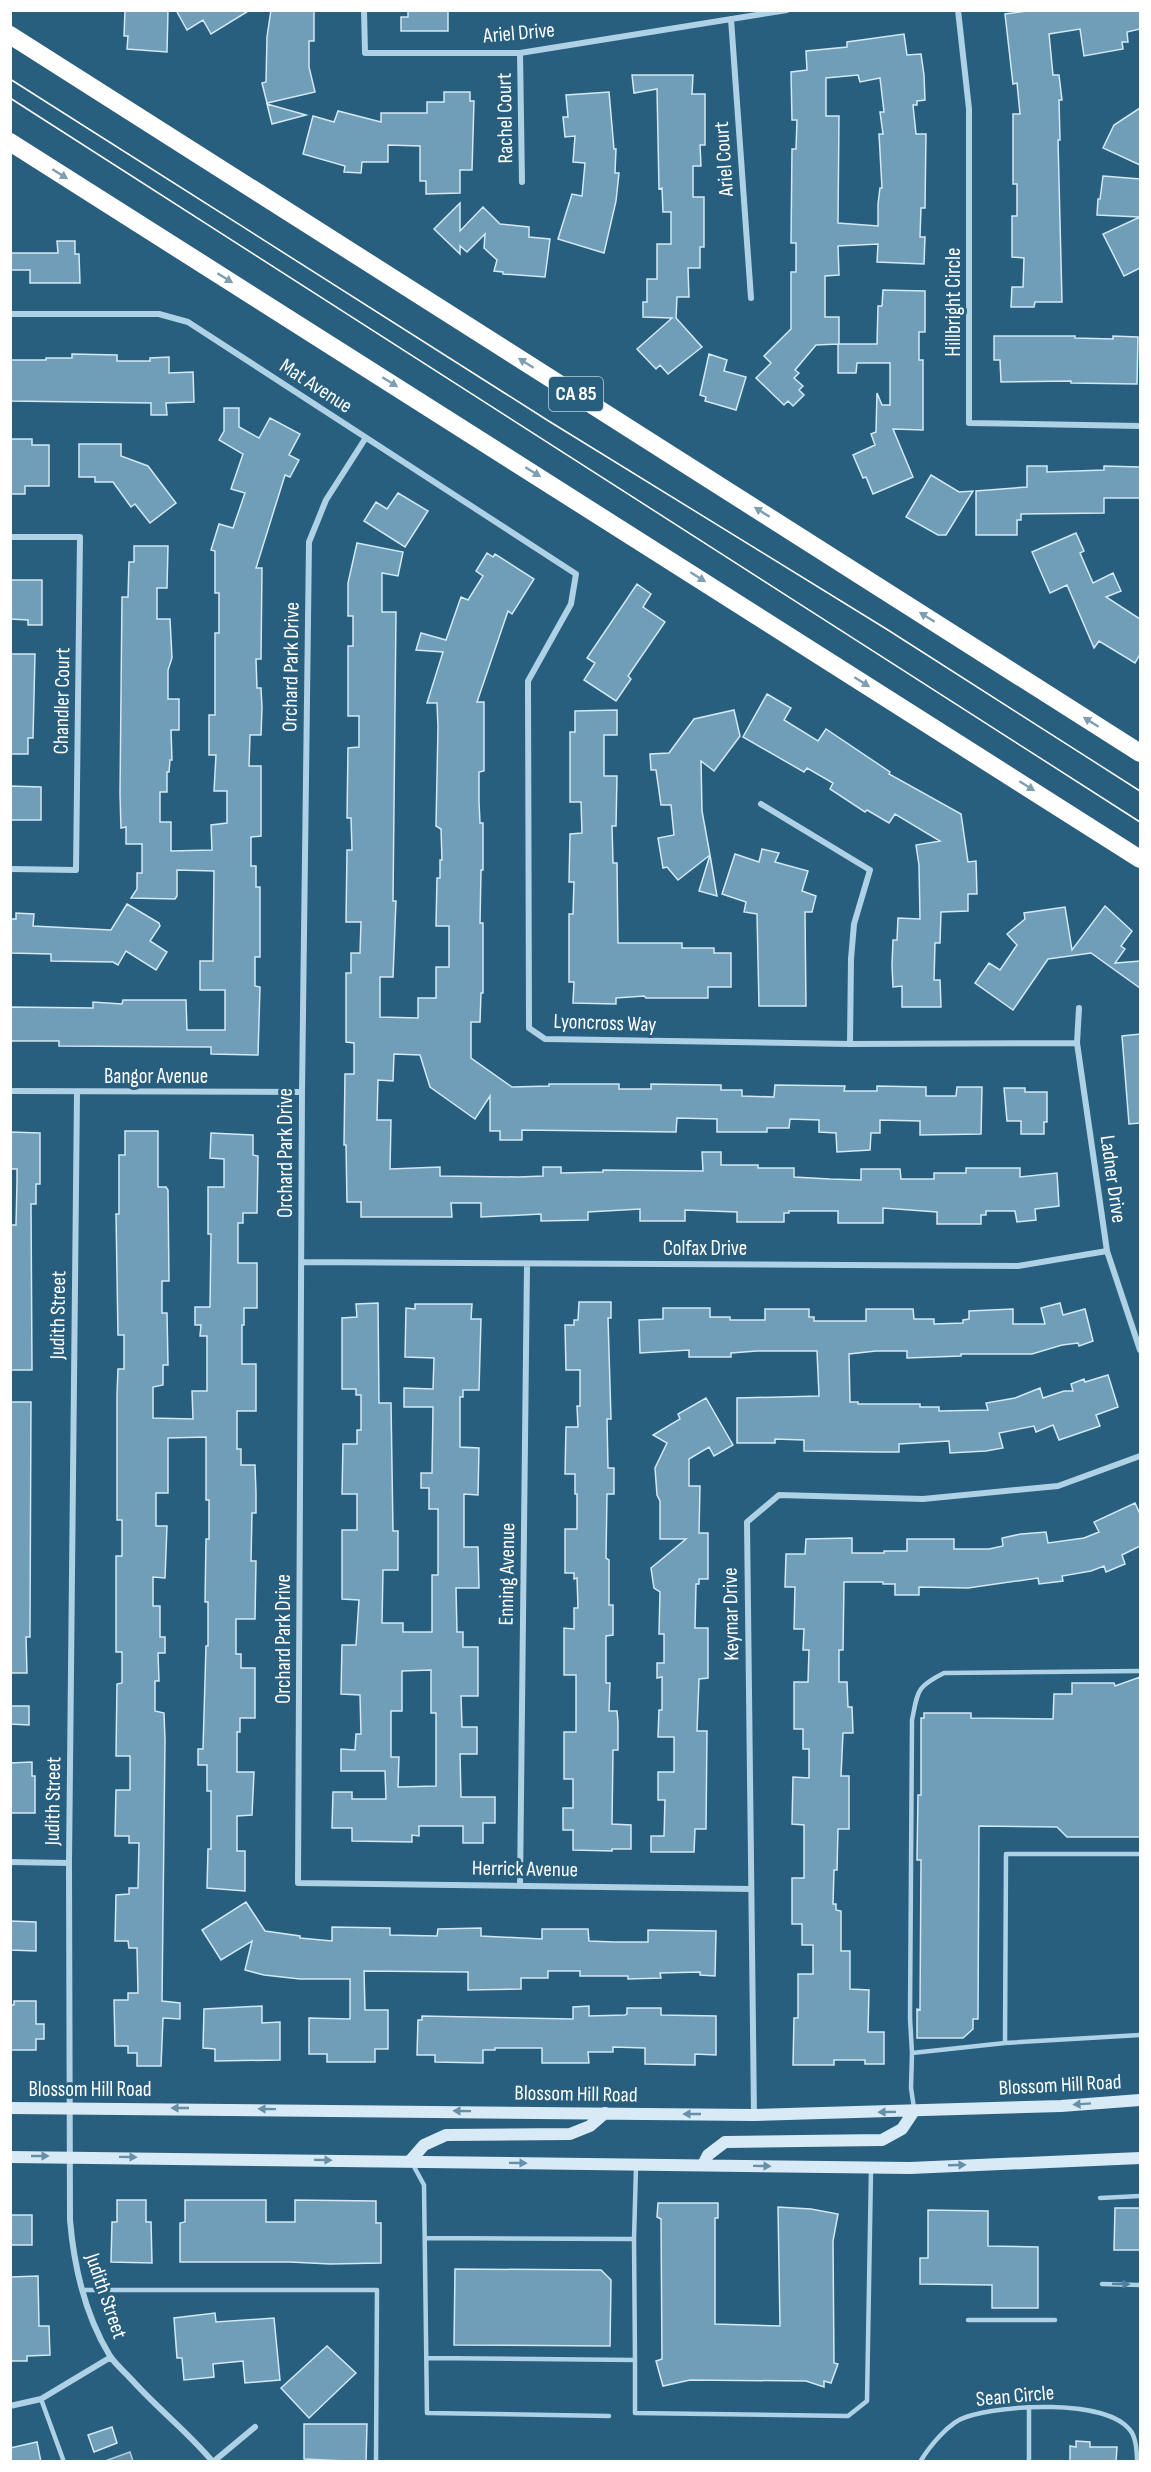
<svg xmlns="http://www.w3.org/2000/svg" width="1151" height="2472" viewBox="0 0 1151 2472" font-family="'Sofia Sans Condensed',sans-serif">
	<rect width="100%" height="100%" fill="#285e7e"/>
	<path fill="#668ba1" stroke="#a4cee5" stroke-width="1.5" d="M130,2452L133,2461H105Z"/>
	<path fill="#709db7" stroke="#d2e8f4" stroke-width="1.5" fill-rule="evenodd" d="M125,10H168L167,52L127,49L128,36H124Z
		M176,10H250L211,34L203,20L187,30Z
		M271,10H314V41H309V67L315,92L267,103L262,83L266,82L267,37Z
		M408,10H448V31H401V17H408Z
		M1035,10H1140V29L1127,32L1128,42H1122L1123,49L1084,56L1080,29L1049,34L1053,75H1059L1062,100H1059L1060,140H1058L1062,302H1035L1034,307H1011L1012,287H1023L1024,258L1012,257V216H1017V184H1013V114H1020L1017,83L1013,84L1005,14Z
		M904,34L907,55L921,54L924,75L925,100L917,101V105H913L916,134H926L925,208H921L920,237H925L924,264L877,262L878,244L838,246L839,275L825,276V317H839V344H877L878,306H882L883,290L925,291V332H919V360H923V430L893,429L913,477L873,494L866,477L863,478L853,455L875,445L871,434L876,432L877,393L882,405H890V363H857L856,373H838V344L816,345L795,370L799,373L794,378L803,386L799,390L804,395L793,406L788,401L784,405L756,378L771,363L764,356L791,329V272H796V243H791L792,149H796L797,120H792L791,72L807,70L806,51L847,47V42ZM858,75L860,82L880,78L884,112H880L883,134H879L882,188H880L878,204V226L838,223L839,116H826V78Z
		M632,75H693L692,94H705V145H700L701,166H693V197H704V247H700V268H688L689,297H677L676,318L702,347L668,374L660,365L656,369L637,349L672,318L643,317V302H647V279H657V244H671V212H663L662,188L659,189L657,89L634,93Z
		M444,92H470V101H474L472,170H460V193L426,194V181H420V146L388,145V162H362L361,173L344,172L345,166L303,154L313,116L334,122L338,111L381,122V113H427V102H444Z
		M609,92L614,149H616L615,173H619L616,201L604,253L558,239L572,194L582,196L585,163L573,162L575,136L565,137L563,117H568L566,95Z
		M267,104L306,115L272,124Z
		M1140,108V165L1103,148L1114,125Z
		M1103,176L1140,179V268L1124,276L1103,234L1140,217L1097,215L1098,199H1100Z
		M460,203V231L483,207L500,224L529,227V237L550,239L545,277L503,274V272L494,271L497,260L484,248L485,234L467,252L460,246V254L434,229Z
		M57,241H75V254H79L80,283H30V270H10V253H58Z
		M994,336H1075V338L1113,339V336L1138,337L1137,384L1071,383V381L1001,382L1000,360H994Z
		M72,354L117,355V361H150V358L169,357V373L193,372L194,402L166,403L167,415H151V403L10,401V360H46V358H72Z
		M709,354L727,360L724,371L746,377L736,410L705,401L706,397L700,395Z
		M224,408H239V427L259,438L270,418L300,434L289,455L299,460L290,477L285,475L256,568H262L261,659H256L257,688H261L262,708L261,735H250L249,766H261V836L251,837V866H256V887H260V957H255V986L260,987L258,1055L211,1054V1047L59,1046V1041H10V1007L93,1008V1002L122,1004L123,1000H186L187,1030H225V990H200V961H213L214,871L177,870V896L175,899L131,898L137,889V873H142V844H126V827L121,828L120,794L122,597H128L129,562H134V546H168L167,588H157V619H170L172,658L168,670V699H179V730H171L172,760H170L169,772H167V792H160V822H171V851L212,850L211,825L227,823V791H214L216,755H209V715H215V633H219V593H215V551L211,550L219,524L233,528L245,493L231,489L243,454L219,440L224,431Z
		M10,439H32V445H49V486H25V494H10Z
		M79,444H121V456L148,466L176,503L150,523L135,504L131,507L113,482H95V477H79Z
		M1027,466H1047V472L1104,470V466L1140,467V498H1104V513L1021,514V520H1017V535H976V491L1027,487Z
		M931,475L959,492L973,491L946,535H938L906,517Z
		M398,493L428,511L405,547L364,521L376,502L387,509Z
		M1076,533L1084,551L1080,553L1093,583L1113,573L1121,591L1106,597L1140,619V654L1135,663L1099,641L1094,648L1067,585L1050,593L1032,552Z
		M357,543L403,552L398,576L382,573V612H396L393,901H396L393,977H380V1017L418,1018V998H436V967H449V926H436L437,878H440V860H442L441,829L436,826L438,727L437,703H427L443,652L416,650L421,633L446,640L461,597L468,600L483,576L476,571L487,553L493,557L495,554L534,579L512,614L508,611L477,702H484V771L479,772V802L480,823H483V870H481L480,923H483V993H481L480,1022H471V1058L512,1087L549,1086V1084H619V1089H651V1084L721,1085V1090H742V1096L774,1097L775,1085L845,1086L844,1091H877V1086L926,1087V1096H956L957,1087H982L981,1134L920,1135V1121L880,1120V1133H871L870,1150L837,1152L836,1133L819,1132V1120L790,1119L789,1128H767V1132H717V1119L677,1118L676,1132L522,1130V1140H500V1131H490V1096L475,1119L430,1087L420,1055L394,1054L393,1081L378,1080L377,1120H391L390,1169L440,1167V1176L519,1177L543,1176V1167H561V1173L603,1172V1170L703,1171L702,1152H721V1165H758V1168H794V1177L830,1179L861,1180V1169H900L901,1179H934V1173H966V1168H1020V1177L1057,1173L1059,1206L1035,1209L1036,1220L1017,1222L1015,1211H986V1215H981V1224H937V1212L883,1208V1223H838V1211H789V1213H784V1222H737V1212L685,1210V1221H640V1209L588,1212V1220L541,1221V1214L481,1217V1203H451L452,1217H361V1202H347L346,1145H344L345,1074H354V1043L346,1042V973H351V953H360L361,922H346L347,850H352L351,818H347L348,748L359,747V716H348V646H353V616H348V583Z
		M10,580H42V625H28V620L10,619Z
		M637,584L651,594L643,607L665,622L628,676L631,679L616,701L584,680L595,663L587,658Z
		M10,654H35L33,738H28V754H10Z
		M767,694L791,708L784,720L818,741L826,729L890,772L889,774L961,814L968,862L976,861L977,894H968V911L941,912L940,943H935L934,980H940L941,1007H902V986L893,987L892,965L893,940H897L898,918L920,919L919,865L916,845L940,841L895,814L889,823L867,810L865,812L830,789L833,783L807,768L804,772L743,737Z
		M617,710V735H604V776H617L616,826H612L613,863H617L618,943H682V948H714V953H731V987H708V998H646L644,996L616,998V1004L573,1003L574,982H569V914H573L574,882H569L570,834L582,833L581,802H570V732H575V711Z
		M734,710L740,736L714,771L701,761L702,811L710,855L678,880L667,867L663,868L658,838L674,835L671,805H661L656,770H651L650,754L669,753L694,719Z
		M10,786L41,787V820H10Z
		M762,849L779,853L775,862L808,871L802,891L816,896L812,912H805L806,1006H759L757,914L744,912L746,902L722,894L735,854L759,862Z
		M710,855L717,896L699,891Z
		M127,904L159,923L160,926L150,941L167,952L156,970L126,951L118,965L113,962L51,961V954L10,953V919H16V913L34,914L33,926L111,930Z
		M1105,906L1132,931L1121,946L1125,949L1115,963L1140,961V988L1091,953L1048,959L1013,1010L975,983L989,963L1000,970L1017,945L1007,934L1025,919L1024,913L1065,907L1072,950Z
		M1140,1034V1123L1129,1124L1122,1036Z
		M1004,1088H1025V1092H1047V1122H1044V1134H1021V1121H1007Z
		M125,1131H158V1187H166L168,1190L169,1281H162V1313H167L168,1365H163V1385L153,1387V1418L193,1419L192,1391H207V1336H200L201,1325H195V1307H210L211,1234H208V1187H224V1159L210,1158L211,1133L253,1135V1155L258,1156L257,1213H243V1223H238V1263H257V1308H244V1325H242V1364H256V1411H237V1449H241V1465H255L256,1493V1513H252L251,1561H256L255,1619H236V1654H241V1668H255V1718H240V1732H237V1772H254L252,1815L237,1816V1851H245V1891L207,1888L208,1849H211V1791H207V1765H198V1749H203L206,1646H208V1602H205L206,1539H209V1500H206V1437L168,1438V1493H156V1526H167L165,1578L153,1577V1606H160V1637H165V1653H158L159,1681H155V1711L164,1713L165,1740L162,2001L180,2003V2019L163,2018L161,2066H137V2053H128V2046H115L114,2000H128V1993H138L137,1948H129L128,1941H115L116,1895L129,1894V1888H138L139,1843H129V1836H115L116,1790H130V1756H116L117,1684L122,1683V1652H116V1556H122V1520H117V1395L118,1369H124V1335H118L116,1214H119V1155H125Z
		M10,1132L40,1133V1184H36V1204H31L32,1370H10V1225H16L17,1182V1169H10Z
		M579,1302H611V1318H608L611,1419H607L608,1468H614V1494H607L606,1558L609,1560V1605H613V1635L606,1636V1683H610L609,1711H617L618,1722V1750H613L612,1824L631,1825V1849H612V1851L573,1850V1830H563V1808H573V1779H564V1732H576V1675H564V1628L574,1629V1608H578L577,1578L574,1579V1573H565V1529H577V1494H575V1474H565L566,1427H578L577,1406H580V1370H566L565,1325H574V1320H578Z
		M378,1303L379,1403H391L393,1531H398V1570H383L382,1623H403V1632H432V1575H438V1509H429V1488H421V1473H432L433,1407H404V1388L433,1389L434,1358L405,1357L406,1308L415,1309V1304H472L471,1319H481L479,1390H463V1397H460V1447L479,1448L478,1495L464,1494V1547H478L479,1588H456L457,1632H463V1647H478V1696H461L462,1727H477V1754H460L461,1797H495V1823H483V1843H463V1826H419V1836L412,1835V1842L352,1841V1828H332L333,1792H352V1799H386L385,1771H341V1749L355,1750L356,1734H361L360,1695L341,1694L342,1645H356L359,1600L342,1599V1530H357V1494H342L343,1444H357V1430H361V1395H356V1389H342V1318L357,1317L356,1304ZM431,1670V1713H436V1786L398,1787L399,1757H391V1711H402V1671Z
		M1060,1303L1063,1315L1085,1309L1093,1341L1079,1346L1078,1343L1062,1345L1032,1354H961V1356L907,1358V1351H876L849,1354L850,1402H858V1404H920V1407H939V1411L988,1410L986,1403L1015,1398L1040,1388L1043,1398L1064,1391H1073L1071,1384L1084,1379L1085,1382L1108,1375L1118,1407L1096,1415L1100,1426L1059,1440L1053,1425L1036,1432L1034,1426L999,1433L1003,1448L986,1451L950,1453L949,1441L899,1444V1452H881L804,1451V1440L775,1439V1443H737V1398L819,1396L817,1351H757L731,1353V1357H689V1350L640,1353L639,1320L663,1319V1308H710V1317H730V1320H765V1309H809V1317H814V1321H866V1309H913L914,1319H934V1324L963,1323V1320L969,1319V1311L1013,1309V1324H1045L1041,1308Z
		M706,1398L733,1445L714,1456L709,1447L689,1459V1486H700L699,1533H708V1579H699V1584H696L695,1628H708V1678L699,1679L697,1731H707L706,1829H695L694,1852H651V1836H664L665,1800H658V1772H674V1737H658L659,1710H662V1677L657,1678V1663H664V1634H659L660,1592L654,1588L651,1568L686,1539H660V1501L657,1495L655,1468L667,1443L653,1435L680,1419L678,1414Z
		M10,1402H31L30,1626V1637H26L27,1673H10Z
		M1135,1503L1140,1514V1546L1122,1555L1125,1564L1106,1572L1104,1566L1091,1571L1062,1576L1063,1581L1039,1584L1038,1578L968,1588L919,1587V1595H895V1584H883V1582H844L843,1650H839V1682H847L848,1707H852L853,1733H843L841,1776H849V1829H838L837,1870H834L833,1904H836V1910L841,1911V1951H850V1989L869,1990L868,2032H884V2064H865V2060H834V2065H793L794,2018H798V1974H813V1945H802V1924H792V1878H804V1825L792,1824L793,1777L809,1778V1749H803V1729H794V1682H808L809,1650H803L804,1629H794L795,1587H785L786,1554H805L806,1539L852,1538V1553H884V1551H907V1539H954V1549H989L1003,1546L1002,1538L1021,1534L1046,1532L1048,1543L1084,1538L1099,1532L1094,1522Z
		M1140,1677V1837H1067L1057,1827L979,1826L978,2019H973V2029L963,2038H917V2009L920,2010L921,1860H917L918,1795H921V1718H924V1713H971V1718L1053,1719L1054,1694H1072V1683H1114L1115,1686Z
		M10,1706H29V1725L10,1724Z
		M32,1762V1776H35V1813H10V1763Z
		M246,1902L265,1931L300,1936V1938L332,1941V1927L390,1928V1935L437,1936L438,1929L481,1928V1936L542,1939V1929H588L589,1941L614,1942H648V1930L716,1931L715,1976L700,1975V1972L660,1973L661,1978L628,1979V1976H580V1971H548V1978H521V1989L468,1990V1972L364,1971L365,2010H388V2049H375V2062H327V2054H309V2018L350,2019V1979H300L264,1975L245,1970L252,1941L221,1960L202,1930Z
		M10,1921L36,1922V1951L10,1950Z
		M14,2001H36V2024H44V2039H36V2050H10V2005H14Z
		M262,2006V2023L280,2022V2060L215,2061V2049L203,2048L204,2009Z
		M589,2006V2016L625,2015L627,2014V2008H661V2015L716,2016V2055L695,2054V2065L645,2064V2048L613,2047V2052H588L589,2063H542V2048H495V2050H483V2063L435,2062V2055H417L418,2020H422V2016L573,2019V2007Z
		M117,2200H146V2222H151L152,2263L111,2262L112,2222H117Z
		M185,2200H266V2222H295V2200L376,2201V2223H381V2263L330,2264L290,2262H180V2223L185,2222Z
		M658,2203H718V2218H715V2324L780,2326L778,2207L811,2209L838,2214L833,2241L834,2363L838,2364L831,2383L824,2381V2387L806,2381L690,2380L663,2386L656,2361L662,2359L661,2219L657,2217Z
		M1115,2208H1140V2250H1114Z
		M928,2210L988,2211V2246L1038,2247V2308H992V2285L920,2284V2258H928Z
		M10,2215H32V2245H10Z
		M455,2269L601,2270L611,2280L610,2346L454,2345Z
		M38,2276L39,2326H49L50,2355L27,2356V2361H10V2277Z
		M215,2313L216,2322L274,2318L280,2380L245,2383L243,2361L213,2364L214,2377L184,2380L182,2358H177L174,2318Z
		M327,2346L356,2373L309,2418L281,2388Z
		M304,2424H367L366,2462L304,2459Z
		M112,2427L117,2443L94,2452L88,2435Z
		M1076,2441L1090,2442V2447H1117L1116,2462H1070V2446L1076,2447Z
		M37,2442L41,2462H10V2448Z"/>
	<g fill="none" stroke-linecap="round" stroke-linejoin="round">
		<path stroke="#afd1e5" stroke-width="4.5" d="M1005,2043L1006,1854H1140
			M912,2053L910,2018L912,1720C918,1691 916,1687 944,1673L1140,1671
			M914,2108L911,2088L912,2053L1005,2043L1140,2035
			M412,2163L424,2185L427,2413L609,2416
			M1100,2198L1140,2196
			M425,2238L634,2239L635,2360L427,2358
			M634,2239L636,2167
			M1102,2284L1140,2285
			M82,2290H377L376,2462
			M968,2320H1055
			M635,2360V2413L848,2416L867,2401L871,2170
			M41,2399L64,2462
			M920,2462C929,2447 949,2422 966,2417C1001,2405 1105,2398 1130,2430C1136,2437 1137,2453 1137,2462
			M1029,2462V2407"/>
		<path stroke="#afd1e5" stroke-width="6" d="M364,10L365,53H520L787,10
			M958,10L969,109V423L1140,426
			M731,19L751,298
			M520,53L522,182
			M10,314H159L188,322L576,574L571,604L528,681L529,1028L545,1039L850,1044L1077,1043
			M365,439L326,500L309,542L302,1092L298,1883L751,1889
			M10,537H80L76,870L10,869
			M761,804L870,870L854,924L851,959L850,1044
			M1079,1008L1077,1043L1107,1251L1140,1350
			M10,1091L302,1092
			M77,1092L69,1863L70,2220C74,2267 85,2315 110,2356C116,2365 125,2372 132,2380C158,2409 188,2432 213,2462
			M302,1262L1018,1266L1107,1251
			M10,1862L69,1863
			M520,1886L527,1264
			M754,2115L747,1522L779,1495L923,1499L1058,1486L1140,1456
			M10,2406L41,2399L111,2357
			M213,2462L255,2427"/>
		<path stroke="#d8eaf5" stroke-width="12" d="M10,2108L754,2115L1061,2106L1140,2100
			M10,2157L910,2168L1140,2158
			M410,2161L424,2145L446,2135L570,2134L590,2126L605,2113
			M703,2165L708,2155L725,2142L882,2140L902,2129L914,2111"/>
		<path stroke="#fff" stroke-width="18" d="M10,35L1140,753
			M10,142L1140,859"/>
		<path stroke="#fff" stroke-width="1.5" d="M10,79L547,420L888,630L1140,791
			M10,98C389,337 763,582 1140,822"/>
	</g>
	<defs><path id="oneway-solid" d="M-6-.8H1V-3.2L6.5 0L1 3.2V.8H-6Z" transform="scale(1.5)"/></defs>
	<g fill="#7e9eb2">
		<use href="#oneway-solid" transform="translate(60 174) rotate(32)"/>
		<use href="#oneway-solid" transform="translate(225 278) rotate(32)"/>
		<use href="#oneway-solid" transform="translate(526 363) rotate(-148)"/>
		<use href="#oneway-solid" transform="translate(390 382) rotate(32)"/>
		<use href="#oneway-solid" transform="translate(533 472) rotate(32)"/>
		<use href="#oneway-solid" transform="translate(762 512) rotate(-148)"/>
		<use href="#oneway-solid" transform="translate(698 577) rotate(32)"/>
		<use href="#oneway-solid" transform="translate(927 617) rotate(-148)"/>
		<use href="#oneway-solid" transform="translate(862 682) rotate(32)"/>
		<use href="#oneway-solid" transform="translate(1091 722) rotate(-148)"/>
		<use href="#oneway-solid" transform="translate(1027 786) rotate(32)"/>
	</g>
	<g fill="#668fa8">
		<use href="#oneway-solid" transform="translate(1082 2104) rotate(176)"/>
		<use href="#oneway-solid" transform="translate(180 2108) rotate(-180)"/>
		<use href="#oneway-solid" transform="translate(267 2109) rotate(-179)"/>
		<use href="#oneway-solid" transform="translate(462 2111) rotate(-179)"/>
		<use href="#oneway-solid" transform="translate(887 2112) rotate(179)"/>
		<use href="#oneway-solid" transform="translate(692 2114) rotate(-180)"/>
		<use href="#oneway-solid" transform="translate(40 2156)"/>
		<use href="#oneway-solid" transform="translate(128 2157) rotate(1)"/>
		<use href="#oneway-solid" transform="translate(323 2160) rotate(1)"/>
		<use href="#oneway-solid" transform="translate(518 2163) rotate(1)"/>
		<use href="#oneway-solid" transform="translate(957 2165) rotate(-2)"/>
		<use href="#oneway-solid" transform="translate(762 2166) rotate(1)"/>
	</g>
	<use fill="#50809d" href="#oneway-solid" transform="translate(1121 2284) rotate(1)"/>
	<g text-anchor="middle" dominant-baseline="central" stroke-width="6" stroke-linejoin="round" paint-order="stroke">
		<rect fill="#285e7e" stroke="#becfd8" stroke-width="1.5" x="549" y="377" width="54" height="34" rx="4.5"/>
		<g font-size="20" font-weight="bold" fill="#fff">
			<text x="576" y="394">CA 85</text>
		</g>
		<g font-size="21" fill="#fff" stroke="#285e7e">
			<text transform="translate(519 33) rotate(-5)">Ariel Drive</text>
			<text transform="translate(505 118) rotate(-91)">Rachel Court</text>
			<text transform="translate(724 159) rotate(-94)">Ariel Court</text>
			<text transform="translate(953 302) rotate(-90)">Hillbright Circle</text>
			<text transform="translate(316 386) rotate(33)">Mat Avenue</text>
			<text transform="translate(291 667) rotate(-89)">Orchard Park Drive</text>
			<text transform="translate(62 701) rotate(-89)">Chandler Court</text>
			<text transform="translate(605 1023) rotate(2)">Lyoncross Way</text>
			<text x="156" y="1076">Bangor Avenue</text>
			<text transform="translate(285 1153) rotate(-90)">Orchard Park Drive</text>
			<text transform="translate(1113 1179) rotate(82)">Ladner Drive</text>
			<text x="705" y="1248">Colfax Drive</text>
			<text transform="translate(58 1315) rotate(-89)">Judith Street</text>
			<text transform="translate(507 1574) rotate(-89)">Enning Avenue</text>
			<text transform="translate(731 1614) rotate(-91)">Keymar Drive</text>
			<text transform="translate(283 1639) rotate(-90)">Orchard Park Drive</text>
			<text transform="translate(53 1801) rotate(-89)">Judith Street</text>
			<text transform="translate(525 1869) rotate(1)">Herrick Avenue</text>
			<text transform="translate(1060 2085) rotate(-3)">Blossom Hill Road</text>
			<text x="90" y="2089">Blossom Hill Road</text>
			<text transform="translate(576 2094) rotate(1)">Blossom Hill Road</text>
			<text transform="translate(106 2296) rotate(71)">Judith Street</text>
			<text transform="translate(1015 2396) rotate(-5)">Sean Circle</text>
		</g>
	</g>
	<rect width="1151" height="2472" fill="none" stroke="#ffffff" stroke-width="24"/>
</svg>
